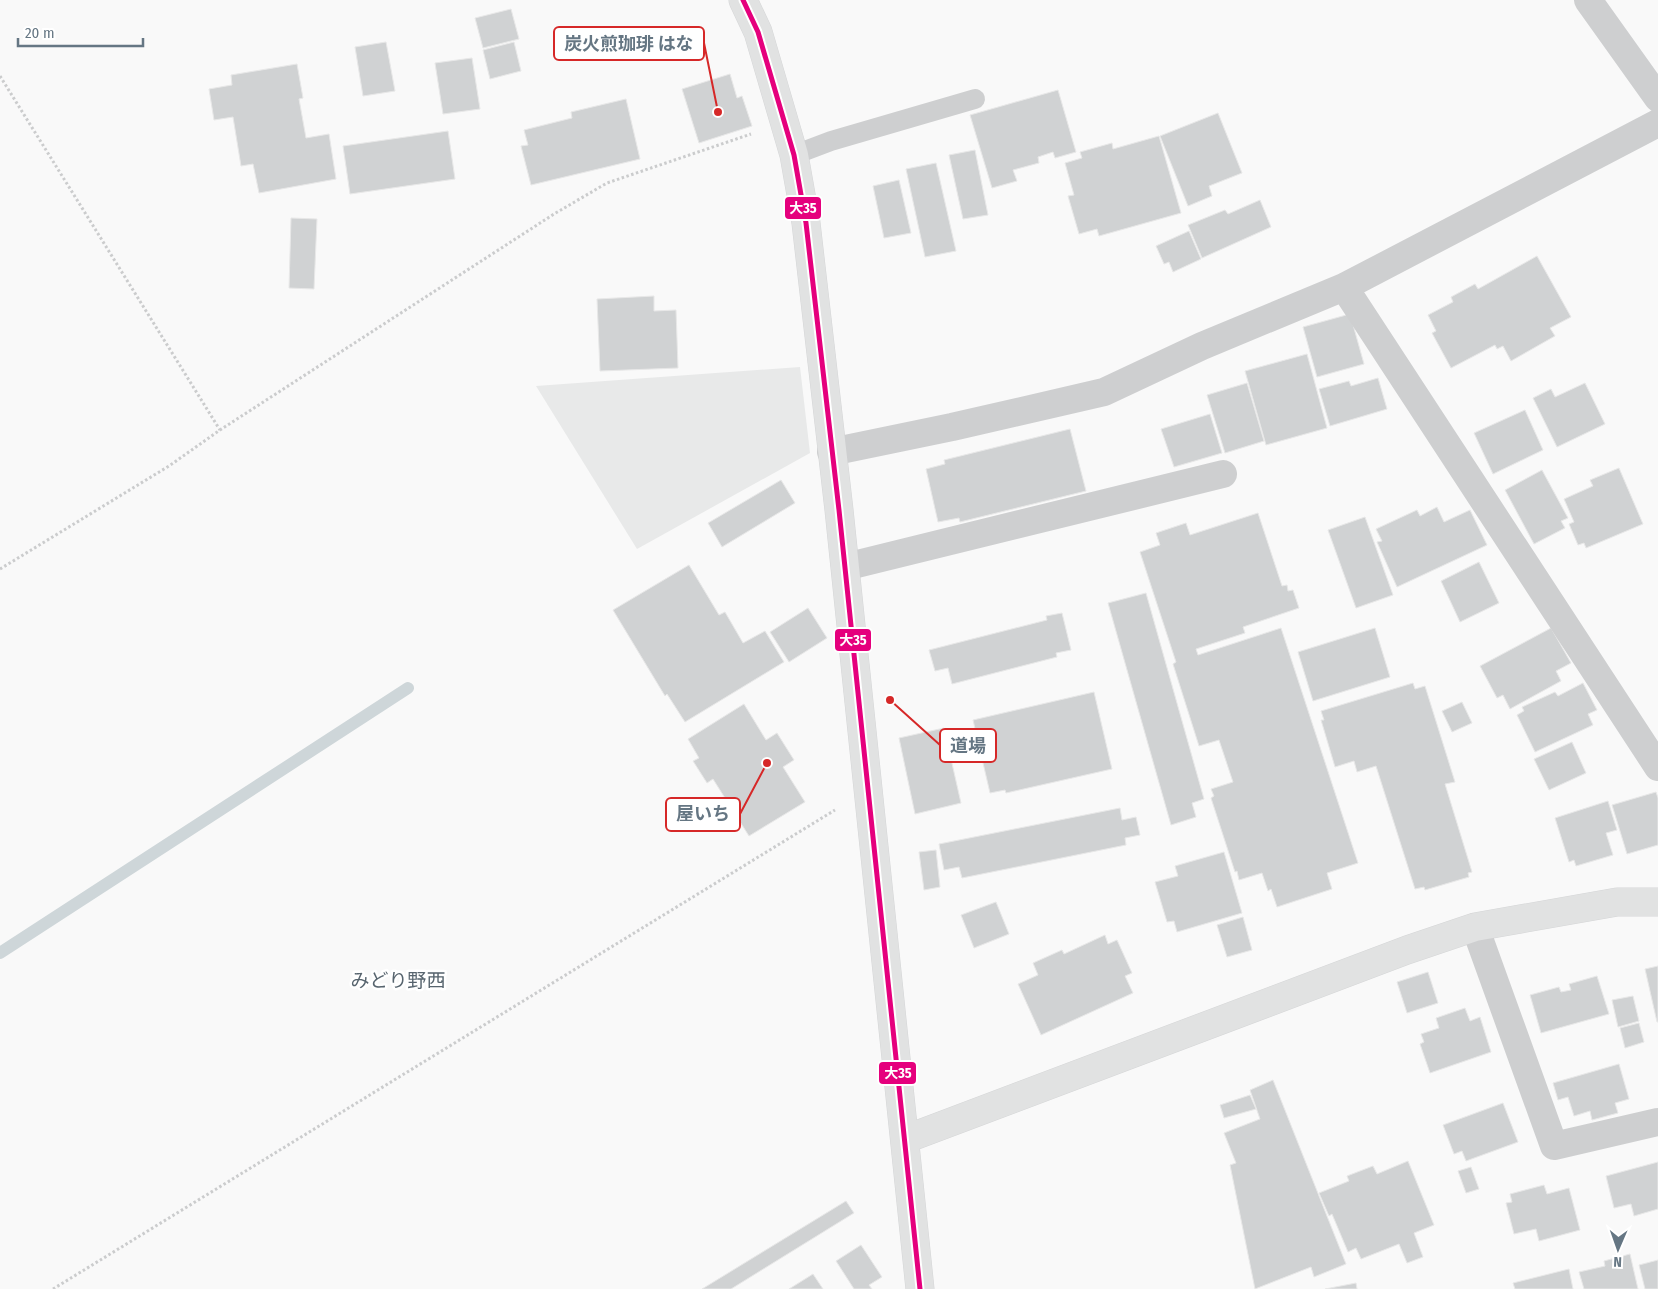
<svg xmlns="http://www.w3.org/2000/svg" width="1658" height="1289" viewBox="0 0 1658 1289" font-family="'Fira Sans Condensed','Noto Sans JP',sans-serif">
	<rect width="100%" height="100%" fill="#f9f9f9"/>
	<path fill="#e8e9e9" d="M800,367L810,453L637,549L536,386Z"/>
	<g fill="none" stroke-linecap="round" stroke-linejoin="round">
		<path stroke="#ced6d9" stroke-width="12" d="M0,953L408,688"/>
	</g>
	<path fill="#d0d2d3" stroke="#e8e8e8" d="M511,9L519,39L483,48L475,18Z
		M386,42L395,91L363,96L355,47Z
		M514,42L521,71L490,79L483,50Z
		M472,58L480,109L443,114L435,63Z
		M297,64L303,98L299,99L306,138L329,134L336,179L259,193L253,164L241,166L233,117L214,120L209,89L232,85L231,75Z
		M730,74L737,98L742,96L752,126L699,143L682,89Z
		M1058,90L1076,152L1055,158L1053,152L1038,157L1039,163L1013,170L1017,181L992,188L970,115Z
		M626,99L640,159L531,185L521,146L528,145L524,130L572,118L571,112Z
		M1218,113L1242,173L1209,186L1212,196L1188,206L1160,136Z
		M448,131L455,179L350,194L343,146Z
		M1159,136L1181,213L1099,236L1097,229L1079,234L1068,196L1074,195L1065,163L1082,158L1080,152L1112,143L1113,149Z
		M975,150L988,215L963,219L949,155Z
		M936,163L956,251L925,257L906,169Z
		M899,180L911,233L884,238L873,186Z
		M1260,200L1271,227L1202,258L1188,225L1225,210L1228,214Z
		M291,218L317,219L314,289L289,288Z
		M1189,231L1201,259L1173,272L1169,262L1164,264L1156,246Z
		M1537,256L1571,317L1550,328L1555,336L1511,361L1503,346L1497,349L1495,345L1451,368L1432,333L1436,331L1428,315L1453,302L1451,297L1475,284L1478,289Z
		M654,296V311L676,310L678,368L600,371L597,299Z
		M1350,314L1364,364L1317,377L1303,327Z
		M1307,354L1327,428L1266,445L1245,371Z
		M1378,378L1387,409L1330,426L1319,389L1349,381L1351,386Z
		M1247,383L1264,441L1225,453L1207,395Z
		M1585,383L1605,424L1557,447L1533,398L1551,389L1555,397Z
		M1525,410L1543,450L1493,474L1474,433Z
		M1210,414L1222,453L1174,467L1161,429Z
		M1070,429L1086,491L960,522L959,518L938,522L926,469L945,464L944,460Z
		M1619,468L1643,524L1586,548L1584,543L1578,545L1569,524L1574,522L1564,499L1593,486L1590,480Z
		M1542,470L1568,518L1561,521L1565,528L1534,544L1505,490Z
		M781,480L795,503L722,547L708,523Z
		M1437,507L1444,522L1470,510L1487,545L1397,587L1377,542L1382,541L1376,529L1417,510L1420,516Z
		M1258,513L1282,586L1287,585L1288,591L1293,590L1299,608L1243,627L1245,633L1196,649L1198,655L1281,628L1358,863L1327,873L1332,889L1277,907L1271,889L1268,891L1262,873L1239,880L1237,871L1235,872L1211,798L1214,796L1211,789L1233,782L1219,740L1199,746L1173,664L1176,662L1140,552L1160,545L1156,533L1186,523L1190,535Z
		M1365,517L1393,595L1356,608L1328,530Z
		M1479,562L1499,603L1460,622L1441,581Z
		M689,565L719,615L725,612L743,643L765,631L784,662L685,722L667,694L665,696L613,610Z
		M1146,593L1204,799L1192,803L1196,817L1171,825L1108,603Z
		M808,608L827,638L789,662L770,632Z
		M1062,613L1071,650L1056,653L1057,657L952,684L948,668L935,671L929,650L1047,620L1046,616Z
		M1375,628L1390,677L1313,701L1298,652Z
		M1551,628L1571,663L1556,671L1561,681L1510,709L1503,695L1497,698L1480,666Z
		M1413,683L1415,689L1425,686L1455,782L1445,784L1472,872L1468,873L1469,877L1425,890L1424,887L1415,889L1376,766L1357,772L1354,761L1335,767L1321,720H1324L1321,711Z
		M1583,683L1597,710L1588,714L1593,725L1535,752L1517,715L1524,711L1522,707L1555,692L1558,696Z
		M1094,692L1112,769L1006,793L1005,790L990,793L973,720Z
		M1462,702L1472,723L1452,732L1442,711Z
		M744,704L766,740L777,733L794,760L783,767L805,802L749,836L713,779L707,783L693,761L699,758L688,739Z
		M944,728L961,803L915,814L899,738Z
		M1572,742L1586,773L1549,790L1534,759Z
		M1656,792L1658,798V845L1627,854L1612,805Z
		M1608,801L1617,830L1606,833L1613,855L1576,866L1574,860L1569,862L1555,818Z
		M1120,808L1122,820L1136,817L1140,835L1125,838L1126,845L962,878L959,867L944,870L939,844Z
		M936,850L940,887L924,890L919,852Z
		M1224,852L1242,913L1177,932L1174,921L1167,922L1155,882L1178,876L1175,866Z
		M996,902L1009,934L974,948L961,915Z
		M1243,917L1252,950L1227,957L1217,925Z
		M1105,935L1108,944L1117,940L1132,973L1125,976L1133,993L1041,1035L1018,984L1038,975L1033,963L1062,950L1064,954Z
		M1658,966V1022H1657L1645,969Z
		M1428,972L1438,1003L1407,1013L1397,982Z
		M1597,976L1609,1014L1541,1033L1530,995L1559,987L1561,992L1571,990L1569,984Z
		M1633,996L1639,1021L1618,1027L1612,1000Z
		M1465,1008L1470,1021L1480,1017L1491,1052L1430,1073L1420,1044L1424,1042L1421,1034L1439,1028L1436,1018Z
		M1639,1023L1644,1042L1625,1048L1620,1028Z
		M1619,1064L1629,1099L1615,1103L1618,1113L1592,1120L1590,1111L1574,1116L1568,1097L1558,1100L1553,1083Z
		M1273,1080L1346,1264L1314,1277L1311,1267L1255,1289L1230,1165L1236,1163L1224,1133L1260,1119L1250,1090Z
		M1250,1095L1256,1109L1224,1118L1220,1105Z
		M1503,1103L1518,1142L1466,1161L1462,1151L1454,1154L1443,1125Z
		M1408,1161L1434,1225L1414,1233L1423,1257L1407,1263L1399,1244L1361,1259L1356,1248L1348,1252L1332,1214L1329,1216L1319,1193L1349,1181L1347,1176L1373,1166L1377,1174Z
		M1658,1162V1209L1634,1216L1631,1204L1614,1208L1606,1176Z
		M1471,1167L1479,1189L1466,1193L1458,1171Z
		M1544,1185L1547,1194L1569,1188L1580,1230L1539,1241L1536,1229L1514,1234L1506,1203L1512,1202L1510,1194Z
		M846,1201L854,1213L731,1289H702Z
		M861,1245L882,1277L869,1285L872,1289H854L836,1261Z
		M1630,1254L1638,1289H1584L1579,1272L1605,1266L1604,1261Z
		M1658,1260V1289H1645L1639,1265Z
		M1569,1269L1573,1289H1515L1513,1283Z
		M813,1274L823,1289H789Z
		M1356,1283L1357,1289H1325Z"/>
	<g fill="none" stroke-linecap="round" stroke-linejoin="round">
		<g stroke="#d5d6d7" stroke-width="29">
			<path id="secondary" d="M743,0L758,32L794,155L806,223L839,510L920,1289
				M906,1139L1407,950L1475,927L1617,902H1658"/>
		</g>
		<path stroke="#cbcccd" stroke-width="3" stroke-dasharray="2.5 2.5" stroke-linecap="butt" d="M0,76L220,430
			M0,569L169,466L220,430L554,214L607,183L751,134
			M53,1289L835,810"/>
		<path stroke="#cecfd0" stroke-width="20" d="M794,155L831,141L975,99"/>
		<path stroke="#cecfd0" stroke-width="28" d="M1588,0L1658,98
			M1344,287L1658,767
			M831,452L952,427L1104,392L1202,346L1344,287L1658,123
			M845,567L1223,474
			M1475,927L1554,1146L1658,1122"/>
		<use href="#secondary" stroke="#e1e2e2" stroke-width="28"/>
		<g stroke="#fff" stroke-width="9">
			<path id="bus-1" d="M743,0L758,32L794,155L806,223L839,510L920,1289"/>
		</g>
		<use href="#bus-1" stroke="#e5007d" stroke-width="5"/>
	</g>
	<g text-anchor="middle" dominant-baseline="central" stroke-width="5" stroke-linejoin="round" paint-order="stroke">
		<g font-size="19" fill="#57646e" stroke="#fff">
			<text x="398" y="980">みどり野西</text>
		</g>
	</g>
	<path fill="none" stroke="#d62828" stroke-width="2" d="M718 112L704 43M890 700L940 745M767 763L740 814"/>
	<g fill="#d62828" stroke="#fff" stroke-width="2">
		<circle cx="718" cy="112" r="5"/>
		<circle cx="890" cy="700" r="5"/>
		<circle cx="767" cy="763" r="5"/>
	</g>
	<g fill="#fff" stroke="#d62828" stroke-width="2">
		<rect x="554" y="27" width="150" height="33" rx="5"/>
		<rect x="940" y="729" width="56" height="33" rx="5"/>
		<rect x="666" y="798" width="74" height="33" rx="5"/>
	</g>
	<g font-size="18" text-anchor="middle" font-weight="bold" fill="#657683">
		<text x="629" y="50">炭火煎珈琲 はな</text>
		<text x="968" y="752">道場</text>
		<text x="703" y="820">屋いち</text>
	</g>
	<g stroke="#fff" stroke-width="2">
		<rect x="784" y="196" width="38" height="24" rx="5" fill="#e5007d"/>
		<rect x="834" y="628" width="38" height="24" rx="5" fill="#e5007d"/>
		<rect x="878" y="1061" width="39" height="24" rx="5" fill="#e5007d"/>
	</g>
	<g font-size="14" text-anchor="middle" font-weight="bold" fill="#fff">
		<text x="803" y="213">大35</text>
		<text x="853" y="645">大35</text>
		<text x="898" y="1078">大35</text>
	</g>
	<g transform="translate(1618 1249) rotate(182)" stroke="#ffffff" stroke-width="4" paint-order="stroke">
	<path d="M0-4L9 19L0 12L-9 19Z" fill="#657683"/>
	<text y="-8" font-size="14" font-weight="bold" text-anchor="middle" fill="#657683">N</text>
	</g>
	<path d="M18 38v8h125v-8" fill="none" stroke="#657683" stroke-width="2.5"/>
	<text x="25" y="38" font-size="15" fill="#657683" stroke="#ffffff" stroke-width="4" paint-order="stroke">20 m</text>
</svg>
